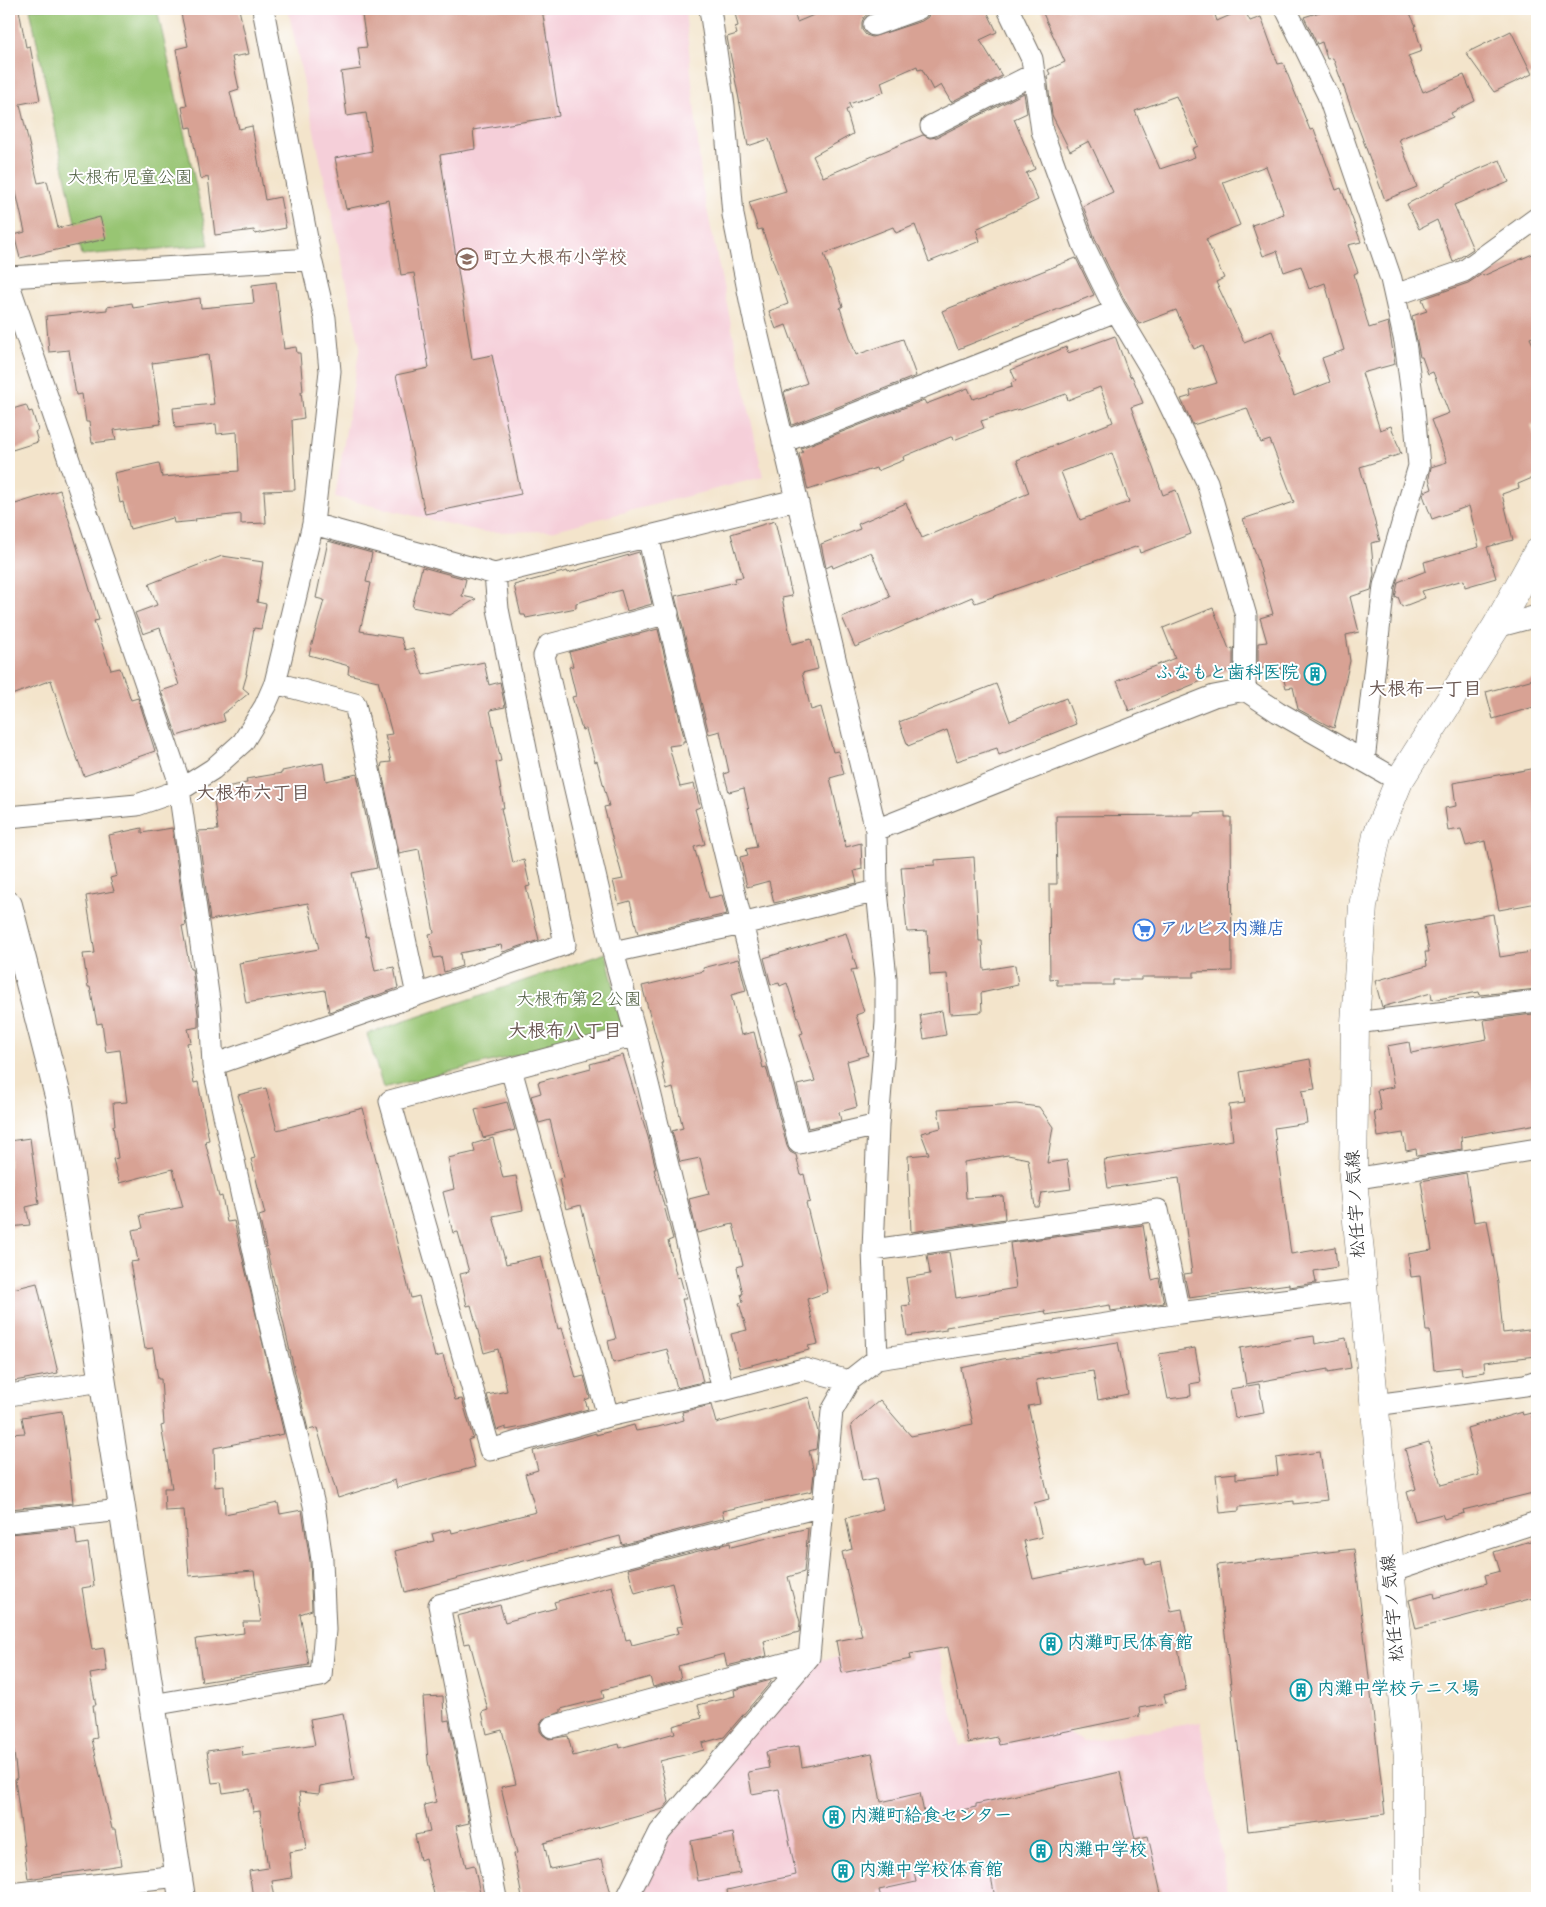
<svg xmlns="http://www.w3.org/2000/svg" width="1546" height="1907" viewBox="0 0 1546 1907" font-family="'Indie Flower','Klee One',sans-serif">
	<rect width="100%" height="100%" fill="#fff"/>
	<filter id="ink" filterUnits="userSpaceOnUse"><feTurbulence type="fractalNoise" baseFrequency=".02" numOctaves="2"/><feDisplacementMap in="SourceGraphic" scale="10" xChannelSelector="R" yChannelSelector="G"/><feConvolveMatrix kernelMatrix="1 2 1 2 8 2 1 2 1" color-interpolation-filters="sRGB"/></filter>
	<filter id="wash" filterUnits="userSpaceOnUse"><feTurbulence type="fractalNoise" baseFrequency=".0096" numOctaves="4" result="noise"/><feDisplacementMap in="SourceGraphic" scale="20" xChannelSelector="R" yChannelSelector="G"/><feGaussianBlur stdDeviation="1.12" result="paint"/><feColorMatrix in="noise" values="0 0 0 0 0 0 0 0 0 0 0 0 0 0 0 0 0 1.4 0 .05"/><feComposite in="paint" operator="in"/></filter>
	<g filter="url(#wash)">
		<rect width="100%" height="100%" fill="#f3e4cb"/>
		<path fill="#f5cfd9" d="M288,9H685L702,185L763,477L551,531L483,532L335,497L360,346Z
			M937,1646L960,1746L1066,1731L1084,1741L1201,1722L1229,1898H638L664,1830L808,1661Z"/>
		<path fill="#98c573" stroke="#62784f" d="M30,9H157L209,245L82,255Z
			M606,953L624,1029L383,1088L367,1034Z"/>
		<g id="blocks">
			<path fill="#d8a294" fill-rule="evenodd" d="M180,9H239L249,54L232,57L239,89L230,92L239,129L252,126L265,200L280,197L286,228L255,234L254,230L215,235L208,177L200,179L191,127L186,128L182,107L187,106L176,49L188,46Z
				M361,9H542L559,116L473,130L475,149L440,155L472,359L492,355L521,494L425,514L396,375L429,368L414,273L401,275L389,200L346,209L335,158L372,151L366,113L347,116L341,72L361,69L358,48L367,47Z
				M734,9H793L797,22L828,9H882L869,13L864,17L862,22V30L866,35L872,37L922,21L928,17L930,9H986L997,32L980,40L1002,76L951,102L941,85L933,90L922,69L918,70L917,66L881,82L884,92L849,104L851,108L846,110L853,134L813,156L823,177L923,135L930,138L937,137L1024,93L1027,113L1014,119L1035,169L1026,173L1038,200L976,229L980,241L929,262L915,225L896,233L893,227L824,254L843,306L840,308L856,355L903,339L916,376L792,425L784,392L807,383L786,325L776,329L769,311L788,304L762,229L758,230L749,202L786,191L769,139L748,146L727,37L737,34L735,27L738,26Z
				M1041,9H1213L1217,21L1244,9L1250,21L1261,17L1278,64L1283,63L1310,130L1314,129L1336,190L1341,188L1361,242L1348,245L1358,272L1354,274L1369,328L1388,322L1395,364L1362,373L1380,430L1391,426L1401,454L1360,467L1380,541L1371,543L1374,574L1371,590L1350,597L1359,632L1346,635L1350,661L1334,728L1327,725L1298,709L1293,687L1286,688L1280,665L1258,669V643L1267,642L1260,618L1273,614L1256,554L1243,519L1294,502L1270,440L1261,443L1247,408L1193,425L1181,399L1191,396L1190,391L1217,383L1203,345L1194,349L1176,310L1139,324L1125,301L1096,241L1083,206L1113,192L1089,141L1070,151L1052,115L1047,76L1050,74L1048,70L1065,62ZM1176,96L1198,146L1192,149L1195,157L1160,169L1135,111ZM1266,166L1284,214L1252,225L1263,256L1277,251L1284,272L1301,266L1309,289L1325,283L1344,350L1322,358L1330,382L1294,396L1279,356L1281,355L1272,331L1244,342L1216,282L1224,278L1206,239L1240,225L1223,182Z
				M1329,9H1408L1416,26L1415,27L1422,51L1408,56L1423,92L1464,75L1475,101L1451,113L1453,117L1399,139L1417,187L1385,200L1333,58L1327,59L1322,42L1317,44L1304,17Z
				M19,10L26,47L30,46L40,100L20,104L38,183L47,181L58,228L100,217L106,239L20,258L14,235L25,232L9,161V11Z
				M1511,31L1532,74L1494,92L1466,53Z
				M1500,160L1509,182L1454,205L1473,249L1453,262L1437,220L1419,229L1407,204L1460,177Z
				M1537,252V335L1530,338L1537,353V423L1531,425L1537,443V476L1518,484L1519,488L1502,494L1513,540L1487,547L1496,578L1465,587L1464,580L1422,591L1425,598L1402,607L1398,597L1395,598L1398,582L1426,571L1424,562L1479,547L1469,506L1432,519L1423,495L1425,492L1432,489L1429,478L1431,467L1447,462L1431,420L1449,413L1433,372L1428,374L1422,357H1420L1412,316L1427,311L1422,299L1468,283L1482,274L1483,276Z
				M1076,258L1094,295L958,349L942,311Z
				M276,282L284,349L296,347L297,353H300L303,392H301L304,418L292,420L295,490L264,491L266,523L241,524V514L195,519L196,521L174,523L173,518L130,529L123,502L120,503L114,473L159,463L162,477L239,471L237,432L217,434L216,424L175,428L173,408L214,404L208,355L152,363L161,424L114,430L116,440L92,443L89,422H86L82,394L76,395L69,350L49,352L46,316L107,310V307L132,303L133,308L200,298L201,308L254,303L252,285Z
				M1115,336L1130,377L1132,376L1143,403L1131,407L1163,495L1176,490L1191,534L1140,553L1138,546L975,603L972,597L855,647L842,617L890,597L871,552L833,568L832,565L826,568L821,544L860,529L858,524L906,503L922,538L1029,493L1017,460L1113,422L1100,387L1068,400L1066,394L1020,410L1019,409L981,421L984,428L954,440L953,436L903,457L904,460L877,471L876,468L808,490L799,454L803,452L801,448L924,400L926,404L968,388L973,399L1012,387L1011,383L1016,381L1011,370L1066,347L1068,353ZM1112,453L1129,502L1080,520L1061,472Z
				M26,405L29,412L32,411L38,430L35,432L38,442L9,451V410Z
				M60,490L99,620L94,621L111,670L120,668L131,700L138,698L155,751L84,776L68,734L51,680L9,696V506Z
				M775,521L792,596L782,598L792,644L811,639L818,669L802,673L811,710L821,707L833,752L838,751L844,774L830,778L846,847L861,843L862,869L854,871L857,883L774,903L769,881L747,887L740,857L748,855L746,849L757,847L744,788L729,792L724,774L729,772L720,731L709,734L675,596L736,582L735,578L743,577L731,534Z
				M328,541L372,553L366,582L371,583L360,631L401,638L405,650L413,648L423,675L484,662L489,685L500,682L505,707L490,710L501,761L496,762L504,808H501L513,863L524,860L530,886L526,887L539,940L503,952L501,945L460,953L462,966L444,972L441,957L434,958L429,934L434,933L419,849L399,853L381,768L382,763L391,762L385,735L392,734L378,681L348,674L349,666L309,655L324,600L316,598Z
				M639,552L652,604L627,611L621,590L576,603V608L526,618L525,615H521L514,585L567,571L568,573Z
				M222,556L263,562L257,602L266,604L261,629L254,628L246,674H247L243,688L249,693L223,714L225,721L177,736L161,691L179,685L160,628L143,634L135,613L157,605L149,584Z
				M422,567L466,579L462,596L476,599L450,615L412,607Z
				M1213,608L1229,649L1233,648V668L1129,711L1117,681L1175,658L1163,628Z
				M658,629L685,741H683V744L669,746L680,787L694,784L700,807L695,809L705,844L694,847L709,898L722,895L727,914L638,934L630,901L619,904L613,881L623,879L604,807L609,806L597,761L595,762L586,729L582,730L572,697L576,696L569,667L573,666L569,652Z
				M1537,678V706L1493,719L1486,692Z
				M996,684L1010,721L1066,698L1076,724L999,755L997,748L957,761L947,730L908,746L899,722Z
				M323,763L326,781L357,774L377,868L352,873L366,937L368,936L375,971L394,967L398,988L329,1012L325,990L246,1003L239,963L319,949L308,903L210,920L198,831L218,830L214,800L219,798L218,792L226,790V787L247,783L246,779L282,773V771Z
				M1537,768V903L1499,910L1485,841L1466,846L1461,829L1448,831L1445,808L1456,806L1453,783Z
				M1225,812V817H1231L1232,971L1194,972V977H1141V980H1113V985H1057V979L1050,980L1049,884H1057L1056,816L1194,815V813Z
				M142,828V833L172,828L186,925L182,926L190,969H192L198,1014V1027L188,1029L191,1042L187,1043L194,1083L198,1082L209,1140L205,1141L219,1197L222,1196L227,1222L234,1221L284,1434L214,1448L215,1487L224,1486L225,1514L278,1503L280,1514L302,1510L310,1561L312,1610L300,1614L309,1665L202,1682L196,1639L244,1633L243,1622H261L254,1571L189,1576L184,1510L165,1511L164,1488H172L161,1426L164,1425L161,1379H158L153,1348L145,1349L130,1262L138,1261L132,1230L143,1228L140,1215L183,1207L173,1169L119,1183L113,1159L118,1158L113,1126H115L113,1103L127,1102L120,1050L106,1052L102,1023L97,1024L90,987H88L83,954L95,953L86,896L114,891L110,878L117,876L109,835Z
				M974,857L979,941H982L984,970L1015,965L1018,985L981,993L982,1012L950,1014L947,974L930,975L927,931L907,932L901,867L935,865V860Z
				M1493,914L1500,957L1537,951V989L1480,995L1479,992L1432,1000L1431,993L1382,1007L1375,981L1427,966L1425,952H1429L1424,926Z
				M846,933L857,969L851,970L864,1012L856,1015L868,1055L847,1061L857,1107L839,1112L841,1121L808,1128L797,1085L815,1081L800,1034L803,1033L787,983L780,986L779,983L771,985L764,958Z
				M738,959L746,991L731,995L741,1035L754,1032L763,1068L766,1067L787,1146L790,1152L796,1155L801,1175L804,1174L810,1202L806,1203L828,1292L807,1299L818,1344L808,1346L809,1350L740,1368L731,1334L747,1330L739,1303L743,1302L741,1294H743L737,1267L743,1265L733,1224L697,1233L689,1199L709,1194L700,1158L680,1162L672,1131L683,1128L673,1088L667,1090L661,1063H663L642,986L704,971L703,968Z
				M942,1011L946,1035L924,1039L920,1015Z
				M1533,1014L1537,1042V1124L1461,1137L1462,1149L1417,1156L1416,1149L1406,1151L1403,1133L1378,1137L1374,1111L1381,1110L1377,1090L1394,1087L1387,1046L1409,1042L1411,1053L1487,1039L1484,1020Z
				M623,1055L648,1137L656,1169H654L673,1239L668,1241L677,1278L680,1277L686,1299H682L703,1382L677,1388L667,1349L613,1363L608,1341L616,1339L605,1294H603L581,1205L566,1209L559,1179L564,1178L550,1120L539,1123L531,1096L541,1093L538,1082L591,1068L590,1064Z
				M1310,1059L1315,1089L1302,1091L1307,1123L1274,1128L1291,1254L1335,1247L1337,1267L1314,1271L1316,1283L1289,1287V1284L1189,1298L1184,1274L1192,1273L1179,1178L1108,1188L1104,1160L1233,1140L1229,1105L1245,1103L1240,1072Z
				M266,1088L277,1130L363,1108L411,1298L419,1296L435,1357L443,1355L455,1400L462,1399L473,1438L468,1440L475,1467L397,1488L395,1480L338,1498L317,1428L308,1430L259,1216L265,1214L251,1159L255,1158L238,1095Z
				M507,1102L515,1130L483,1138L475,1110Z
				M1016,1104L1039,1107L1053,1127L1047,1163L1067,1160L1071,1189L1042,1193L1039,1207H1035L1028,1159L1008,1155L964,1162L966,1198L1003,1196L1005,1219L911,1232L908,1156L929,1154L921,1133L941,1128L938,1109Z
				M30,1138L39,1204L26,1207L30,1225L9,1227V1141Z
				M493,1138L503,1178L516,1176L523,1210L493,1216L506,1264L541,1256L558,1329L562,1328L576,1378L584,1376L590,1398L585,1400L588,1409L527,1426L506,1430V1427L497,1430L487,1395L507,1391L498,1349L484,1353L471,1305L467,1306L460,1274L469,1272L458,1232L453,1233L443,1192L454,1189L448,1158L475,1152L473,1144Z
				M1466,1173L1474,1222L1487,1220L1498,1283L1503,1333L1537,1329V1356L1484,1362L1485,1372L1462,1375L1461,1367L1434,1370L1430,1331H1426L1420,1276L1411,1277L1408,1254L1432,1250L1421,1181Z
				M1143,1225L1152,1280L1159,1278L1164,1303L1111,1311L1110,1305L1046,1315L1045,1311L946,1327V1330L907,1336L902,1306L910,1305L906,1278L930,1274L927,1255L949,1252L956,1298L1016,1288L1010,1243Z
				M37,1283L58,1373L9,1382V1290Z
				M1314,1336L1315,1344L1346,1338L1351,1368L1328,1372V1369L1246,1384L1240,1348Z
				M1118,1342L1128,1394L1098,1400L1093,1371L1036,1380L1040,1404L1028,1406L1049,1499L1034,1503L1042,1537L1024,1541L1033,1579L1136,1558H1144L1146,1565L1161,1562L1171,1611L1182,1609L1188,1641L1177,1643L1186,1690L1164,1695L1166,1703L1139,1708L1140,1716L999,1745L997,1737L968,1743L948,1647L910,1654L911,1659L842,1673L836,1641L862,1636L842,1552L852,1549L846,1518L883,1509L876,1478L862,1481L851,1425L880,1400L911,1436L973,1424L961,1368L1003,1359Z
				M1195,1348L1201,1382L1190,1384L1191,1396L1168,1399L1159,1354Z
				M1259,1384L1264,1413L1235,1418L1230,1389Z
				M809,1397L818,1432L816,1449L809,1451L814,1473L812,1491L722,1511L724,1518L622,1545L620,1536L405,1592L395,1551L434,1541L432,1534L451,1529L452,1533L536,1512L525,1474L538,1470L533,1451L596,1433V1435L634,1425L636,1431L658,1427L684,1420L682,1412L711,1405L716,1423Z
				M62,1411L69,1464L73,1503L9,1509V1434L25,1433L22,1417Z
				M1522,1412L1523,1415L1531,1413L1537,1437V1492L1463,1510L1464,1513L1444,1519L1442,1514L1415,1521L1407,1492L1416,1489L1405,1449L1429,1442L1441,1485L1479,1475L1467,1428Z
				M1320,1452L1327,1500L1294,1504V1501L1239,1507V1511L1220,1513L1216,1475L1236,1473V1479L1278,1475L1276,1458Z
				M75,1528L77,1545L88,1543L94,1586L82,1588L92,1650L104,1648L107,1671L90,1674L96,1705H93L97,1738L92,1739L112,1829H115L121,1865L28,1879L15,1779L17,1778L9,1712V1534Z
				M808,1528L804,1572L788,1577L800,1622L799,1632L764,1641L767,1656L727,1666L724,1654L678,1666L681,1679L653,1687L650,1677L602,1690L604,1698L561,1709V1712L543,1719L540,1724V1731L543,1735L549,1739L568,1736L573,1756L619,1744L620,1748L675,1733L673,1726L702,1718L698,1705L735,1696L734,1690L771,1680V1682L724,1737L702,1743L704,1750L660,1761L669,1802L663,1809L544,1843L550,1869L602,1859L612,1898H522L514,1854L517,1853L501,1787L516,1784L502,1730L487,1734L482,1712L488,1710L470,1643L464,1644L457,1616L500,1605L505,1622L556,1608L554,1602L612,1586L626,1640L630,1639L632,1645L679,1633L677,1627L683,1626L672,1583L635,1593L628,1569L730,1543L731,1547Z
				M1537,1539V1597L1416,1629L1409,1600L1434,1593L1435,1598L1487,1583L1485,1575L1500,1571L1494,1552Z
				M1354,1549L1385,1814L1248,1831L1217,1565Z
				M443,1696L444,1721L449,1720L469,1823L456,1826L466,1867L474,1865L481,1898H435L425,1858L420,1860L415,1835L430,1832L424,1805L436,1802L428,1761L423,1697Z
				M343,1713L354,1780L320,1786L319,1794L299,1792L306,1849L289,1852L292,1878L272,1881L275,1898H253L249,1871L268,1868L260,1811L253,1812L250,1789L223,1793L221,1782L212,1783L207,1751L242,1746L243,1756L315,1745L310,1719Z
				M799,1746L802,1767L872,1753L881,1802L920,1793L925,1818L976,1807V1804L1120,1772L1135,1839L1148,1836L1162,1898H995L990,1871L960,1876L957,1863L914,1872L916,1882L879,1890L881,1898H728L727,1890L796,1875L779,1789L752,1794L748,1772L769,1768L766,1752Z
				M733,1833L740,1873L698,1881L691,1841Z"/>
		</g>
	</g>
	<g filter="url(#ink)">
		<use href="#blocks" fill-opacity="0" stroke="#716c63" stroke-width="1"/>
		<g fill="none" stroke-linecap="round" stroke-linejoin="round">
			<g stroke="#716c63" stroke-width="23">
				<path id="minor" d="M710,9L724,106L733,215L753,315L876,830L877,891L886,978V1022L878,1125L873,1250L877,1359
					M1008,9L1032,59L1042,131L1084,246L1114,307L1157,379L1207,482L1246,616L1245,690L1278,712L1364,761
					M1286,9L1328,95L1391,279L1405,342L1414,410L1419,466L1384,586L1364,761L1399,781
					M874,25L918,9
					M931,126L1034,74
					M9,277L311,259
					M9,285L177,775L210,1008L213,1065
					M1395,295L1464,271L1537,218
					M783,442L1116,311
					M313,524L495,574L796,500
					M648,536L742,924L799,1143L878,1125
					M668,613L549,645L544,656L613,952L742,924L877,891
					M1496,627L1537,616
					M275,683L355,704L417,995
					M9,817L137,805L180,790L213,769L243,742L265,706L275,683L313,524L330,371L325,318L311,259L263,9
					M876,830L1214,696L1245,690
					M613,952L636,1035L723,1390L804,1369L849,1381
					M1355,1023L1537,1001
					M636,1035L390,1101L490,1450L608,1416L723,1390
					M511,1069L608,1416
					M1353,1179L1537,1149
					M873,1250L1158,1210L1179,1313
					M9,1395L102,1381
					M1375,1405L1525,1385L1537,1381
					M9,1522L122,1510
					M1390,1571L1537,1522
					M152,1705L321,1676L325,1630L322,1560L314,1505L270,1325L213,1065L565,944L498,609L495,574
					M552,1727L809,1657
					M9,1894L179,1876
					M496,1898L439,1605L822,1506
					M627,1898L660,1832L809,1657L832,1411L849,1381L877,1359L1179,1313L1362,1290"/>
			</g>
			<g stroke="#716c63" stroke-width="28">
				<path id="tertiary" d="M9,905L60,1104L182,1898"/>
			</g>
			<g stroke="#716c63" stroke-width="29">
				<path id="primary" d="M1408,1898V1757L1353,1179L1355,1023L1363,906L1377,835L1399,781L1496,627L1537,553"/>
			</g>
			<use href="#minor" stroke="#fff" stroke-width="21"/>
			<use href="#tertiary" stroke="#fff" stroke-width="26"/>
			<use href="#primary" stroke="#fff" stroke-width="28"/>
		</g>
	</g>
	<defs>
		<g id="school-ring" transform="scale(1.125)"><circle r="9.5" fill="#fff" stroke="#8d6e63" stroke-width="1.5"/><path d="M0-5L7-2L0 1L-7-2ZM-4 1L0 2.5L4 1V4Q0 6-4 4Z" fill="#8d6e63"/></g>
		<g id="building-ring" transform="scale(1.125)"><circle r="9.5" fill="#fff" stroke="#0f9aa8" stroke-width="1.5"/><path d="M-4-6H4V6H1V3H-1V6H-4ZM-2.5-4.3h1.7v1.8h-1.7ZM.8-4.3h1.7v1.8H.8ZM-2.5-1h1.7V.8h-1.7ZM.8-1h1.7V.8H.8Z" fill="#0f9aa8"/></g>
		<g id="supermarket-ring" transform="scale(1.125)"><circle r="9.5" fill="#fff" stroke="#3f7fe0" stroke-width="1.5"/><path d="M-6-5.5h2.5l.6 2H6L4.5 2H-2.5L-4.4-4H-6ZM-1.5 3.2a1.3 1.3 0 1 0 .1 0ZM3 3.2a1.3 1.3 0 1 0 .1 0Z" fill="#3f7fe0"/></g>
	</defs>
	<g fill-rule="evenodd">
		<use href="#school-ring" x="467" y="259"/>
		<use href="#building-ring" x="1315" y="674"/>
		<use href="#supermarket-ring" x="1144" y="930"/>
		<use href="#building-ring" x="1051" y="1644"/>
		<use href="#building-ring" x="1301" y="1690"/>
		<use href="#building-ring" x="834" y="1817"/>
		<use href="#building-ring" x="1041" y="1851"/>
		<use href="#building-ring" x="843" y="1871"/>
	</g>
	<g text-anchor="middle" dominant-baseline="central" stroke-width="4" stroke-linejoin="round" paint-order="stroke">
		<g font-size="18" fill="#516144" stroke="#fff">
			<text x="130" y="179">大根布児童公園</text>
			<text x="579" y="1001">大根布第２公園</text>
		</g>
		<g font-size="18" font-weight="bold" fill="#785e54" stroke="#fff" text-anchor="start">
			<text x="483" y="259">町立大根布小学校</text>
		</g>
		<g font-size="18" font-weight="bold" fill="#0d838f" stroke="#fff" text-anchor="start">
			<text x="1299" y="674" text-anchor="end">ふなもと歯科医院</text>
			<text x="1067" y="1644">内灘町民体育館</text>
			<text x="1317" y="1690">内灘中学校テニス場</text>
			<text x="850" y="1817">内灘町給食センター</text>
			<text x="1057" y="1851">内灘中学校</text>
			<text x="859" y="1871">内灘中学校体育館</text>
		</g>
		<g font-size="18" font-weight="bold" fill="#366cbe" stroke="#fff" text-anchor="start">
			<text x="1160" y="930">アルビス内灘店</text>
		</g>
		<g font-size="18" fill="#2b2b2b" stroke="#fff">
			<text transform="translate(1357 1204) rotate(-93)">松任宇ノ気線</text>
			<text transform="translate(1394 1608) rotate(-95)">松任宇ノ気線</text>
		</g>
		<g font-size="19" font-weight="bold" fill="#685550" stroke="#fff">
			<text x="1425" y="690">大根布一丁目</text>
			<text x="253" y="794">大根布六丁目</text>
			<text x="565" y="1032">大根布八丁目</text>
		</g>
	</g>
	<rect width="1546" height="1907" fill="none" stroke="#fff" stroke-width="30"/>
</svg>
